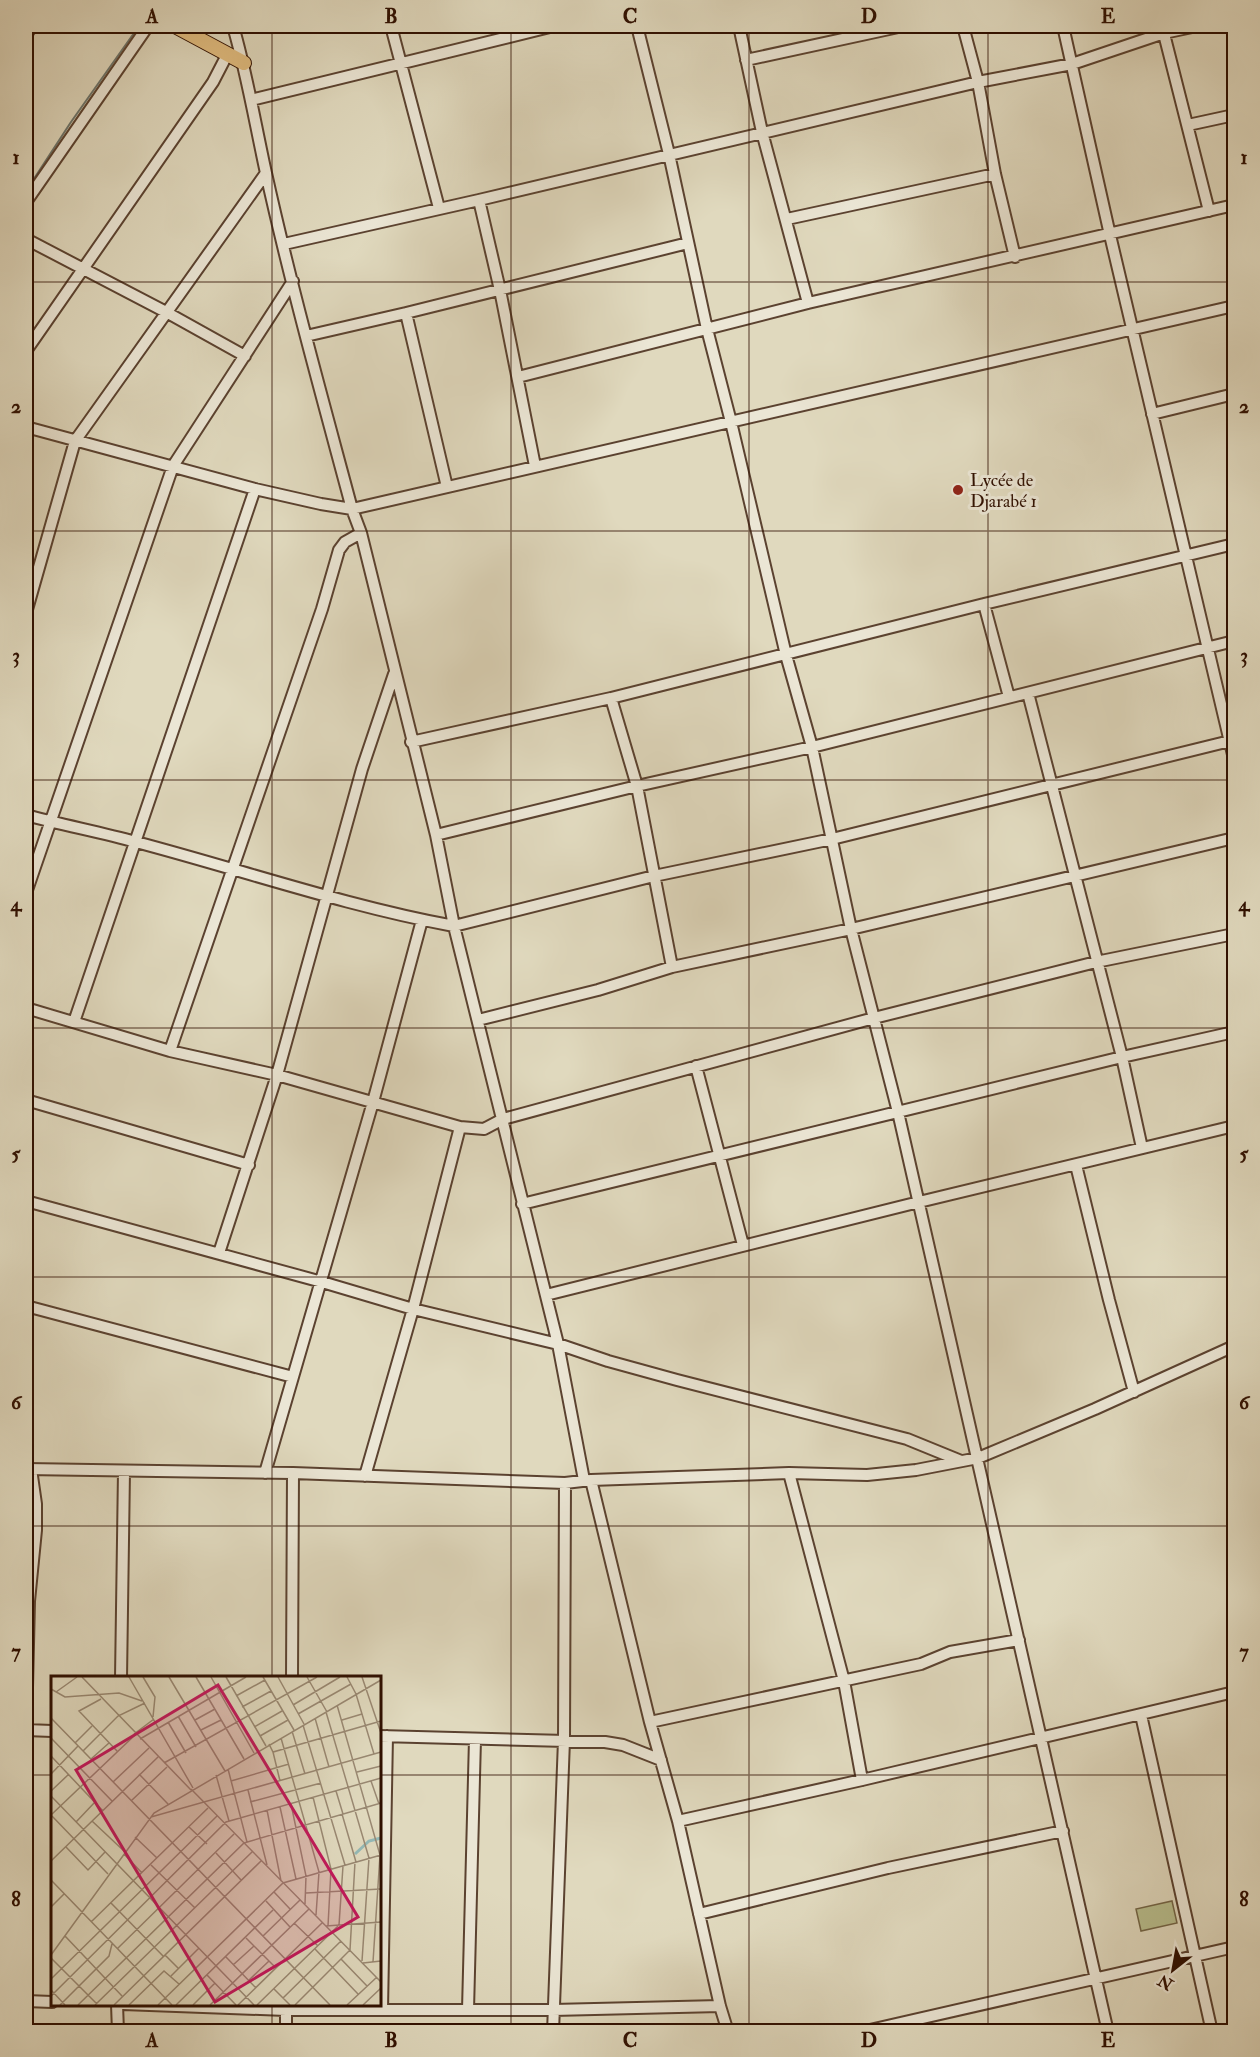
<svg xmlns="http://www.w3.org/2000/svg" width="1260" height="2057" viewBox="0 0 1260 2057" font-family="'IM FELL Double Pica',serif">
	<rect width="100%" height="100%" fill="#e0d9be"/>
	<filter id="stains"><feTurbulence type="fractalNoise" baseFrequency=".00333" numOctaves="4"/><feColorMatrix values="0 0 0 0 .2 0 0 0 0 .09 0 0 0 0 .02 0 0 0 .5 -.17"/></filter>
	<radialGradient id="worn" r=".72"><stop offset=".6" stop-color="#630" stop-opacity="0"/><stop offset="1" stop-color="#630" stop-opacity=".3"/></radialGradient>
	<path fill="#b8be8e" stroke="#746647" stroke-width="1.5" d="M1172,1901L1177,1923L1141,1931L1136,1909Z"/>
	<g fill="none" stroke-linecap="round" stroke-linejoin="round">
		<path stroke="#6c756d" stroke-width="2" d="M26,191L71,122L139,26"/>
		<g stroke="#5b4230" stroke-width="14">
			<path id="minor" d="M233,26C247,74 255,123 266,173C291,286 322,397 352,509L361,533L436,835L454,926L558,1344L584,1480
				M391,26L439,208
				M637,26L669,154L707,329L731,422L786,655L812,747L851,929L898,1112L1108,2032
				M739,26L762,132L808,303
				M963,26L978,82L995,174L1015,257
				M1063,26L1110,235L1234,759
				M1162,26L1209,211
				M26,35L32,26
				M746,60L903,26
				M251,100L554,26
				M1188,125L1234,115
				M479,200L500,290L535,466
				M26,202L148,26
				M787,219L995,174
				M26,239L166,312L245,356
				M284,244L479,200L978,82L1072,64L1164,33L1197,26
				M406,313L447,487
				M306,336L406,313L688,243
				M26,351L213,82L227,55
				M518,377L808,303L1234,205
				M1152,414L1234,394
				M26,427L255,489L321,504L352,509L1234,306
				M984,604L1009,697
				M26,613L75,441L266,173
				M1028,693L1122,1057L1142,1148
				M611,698L637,786L672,967
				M411,742L611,698L984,604L1234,544
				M26,815C62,825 100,832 136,842C242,870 346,906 454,926L654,876L832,839L1234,740
				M436,835L637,786L812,747L1234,641
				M26,893L173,466L293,281
				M26,1008L170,1051L277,1075L460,1127L484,1129L503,1119L874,1018L1096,962L1234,934
				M478,1020L598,990L672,967L851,929L1234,838
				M74,1022L255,489
				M170,1051L322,609L339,550L345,542L361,533
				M696,1066L743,1245
				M26,1100L249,1165
				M1076,1165L1109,1300L1134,1392
				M26,1201L322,1282L413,1309L558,1344L608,1361L677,1380L907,1439L961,1461
				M522,1204L1122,1057L1234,1032
				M219,1253L277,1075L362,769L394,674
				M546,1295L919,1202L1234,1126
				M26,1306L293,1377
				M26,1469L293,1473L565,1483L591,1480L789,1473L867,1475L916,1470L978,1458L1095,1409L1234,1346
				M265,1473L373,1102L422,920
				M789,1473L844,1681L862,1780
				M365,1476L413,1309L460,1127
				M591,1480L650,1722L678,1821L720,2006L728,2032
				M121,1678L124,1471
				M292,1678L293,1473
				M1141,1715L1212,2032
				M650,1722L921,1664L950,1652L1019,1640
				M26,1730L29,1601L36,1530V1504L31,1469
				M26,1730L52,1731
				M380,1736L605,1742L623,1745L661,1760
				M678,1821L862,1780L1234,1692
				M699,1914L888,1868L1063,1831
				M26,2001L52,2002
				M117,2004L118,2032
				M123,2004L286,2010H553L720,2006
				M286,2005V2032
				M382,2010L387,1736
				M468,2010L475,1739
				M917,2020L920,2032
				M553,2032L564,1740L565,1483
				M861,2032L1234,1947"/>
		</g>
		<g stroke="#2f0f00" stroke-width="16">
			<path id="major" d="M175,26L244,63"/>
		</g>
		<use href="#minor" stroke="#ebe6d5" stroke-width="10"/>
		<use href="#major" stroke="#e0bc7f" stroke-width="14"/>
	</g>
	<path fill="none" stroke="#2f0f00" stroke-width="1.5" stroke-opacity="0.55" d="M272,26V1678M511,26V2032M749,26V2032M988,26V2032M26,282H1234M26,531H1234M26,780H1234M26,1028H1234M26,1277H1234M26,1526H1234M26,1775H52M380,1775H1234M272,2004V2032"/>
	<circle fill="#8f2418" stroke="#ebe6d5" stroke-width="2" cx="958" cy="490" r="6"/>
	<g text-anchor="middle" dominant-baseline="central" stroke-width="6" stroke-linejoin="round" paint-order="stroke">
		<g font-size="18" fill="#2f0f00" stroke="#ebe6d5" text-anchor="start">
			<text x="970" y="480">Lycée de<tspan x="970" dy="21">Djarabé 1</tspan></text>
		</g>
	</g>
	<g transform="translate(51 1676)">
		<rect width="330" height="330" fill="#e0d9be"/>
		<path fill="none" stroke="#94b9b6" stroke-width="3" d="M304,178L318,165L330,162"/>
		<path fill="none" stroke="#998872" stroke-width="1.5" d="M31,1L140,114M78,1L142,112M92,1L104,21L102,41M118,1L174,95M145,1L193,83M160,1L203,77M175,1L215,70M212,1L243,54M227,1L253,48M256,1L276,36M296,1L305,18L323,78M311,1L330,57M0,13L14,21L68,17L91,25M5,16L26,1M185,20L214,4M50,23L28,35L66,75M242,29L289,1M286,29L329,179L322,286M191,31L220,15M275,36L318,182L311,285M247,38L300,8M127,40L145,71M0,42L279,329M264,42L278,91M144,44L164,33M291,44L311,38M117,46L135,77M252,49L294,189M203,51L231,35M150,54L170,44M241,55L254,98M83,58L103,43M209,60L237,44M0,62L61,125M230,62L268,196L265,239M89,63L195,1M24,67L41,50M218,68L222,76L330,45M32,75L67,40L94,27M222,76L229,105M0,80L52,135M40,83L58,67M113,87L266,1M177,93L196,166M306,96L330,90M0,98L27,70M88,98L117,128M165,99L178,145M180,105L238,88M320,105L328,128M62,106L98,72M140,113L330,306M197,114L216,189M0,115L18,98M285,115L292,138M0,120L203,329M262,121L280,193L277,250M80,125L116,91M199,126L270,107M240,128L255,200L254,228M229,131L245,203M216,134L230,205M291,138L305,186M0,139L84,59M0,139L57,198M100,141L330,76M41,145L74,176M25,146L44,126M138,151L156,168M84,161L106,182M15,171L37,194L54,176M165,177L190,204M73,178L91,197M0,185L107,81M100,189L144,232M0,204L121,329M223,216L239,233M255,217L330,213M215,225L239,251M60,227L113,281M0,231L13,218M40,246L157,132M243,247L267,270M288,249L292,190M275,250L330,246M14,260L71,320M212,260L249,224M195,262L225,292M66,273L183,158M264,273L307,318M0,279L103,137L330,4M114,279L128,293M175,281L205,312M0,282L46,328M290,283L316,310M312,287L330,285M182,289L203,270M156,299L185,329M120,300L148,272M0,303L166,140M197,305L218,285M223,313L239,329M0,314L14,329M0,320L175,146L330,102M232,322L290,265M9,329L58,280L61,268M27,329L193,167L330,127M44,329L201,176M63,329L210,185M78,329L113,295L128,308M107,329L232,207L330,179M125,329L222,234M142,329L164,307M159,329L258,233M187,329L271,247M206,329L287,250M244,329L299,274L304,186M296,329L326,301M312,329L330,312"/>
		<path fill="#c2185b" fill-opacity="0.15" stroke="#c2185b" stroke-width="3" d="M167,9L307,241L164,326L25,94Z"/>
		<rect width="330" height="330" fill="none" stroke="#2f0f00" stroke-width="3"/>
	</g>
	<rect width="1260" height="2057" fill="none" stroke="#e0d9be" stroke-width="66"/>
	<g transform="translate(1173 1970) rotate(211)" stroke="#ebe6d5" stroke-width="4.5" paint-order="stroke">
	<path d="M0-4.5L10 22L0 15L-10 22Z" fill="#2f0f00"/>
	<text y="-9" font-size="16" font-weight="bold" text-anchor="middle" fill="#2f0f00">N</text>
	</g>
	<rect x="33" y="33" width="1194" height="1991" fill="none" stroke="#2f0f00" stroke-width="2"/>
	<g font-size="20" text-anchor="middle" font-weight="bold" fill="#2f0f00">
		<text x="152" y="23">A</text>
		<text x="391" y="23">B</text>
		<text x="630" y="23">C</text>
		<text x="869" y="23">D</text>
		<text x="1108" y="23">E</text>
		<text x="16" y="164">1</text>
		<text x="1244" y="164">1</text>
		<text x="16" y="413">2</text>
		<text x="1244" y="413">2</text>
		<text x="16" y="662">3</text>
		<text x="1244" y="662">3</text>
		<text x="16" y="911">4</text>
		<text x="1244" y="911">4</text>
		<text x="16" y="1160">5</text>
		<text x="1244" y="1160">5</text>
		<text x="16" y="1409">6</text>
		<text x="1244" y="1409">6</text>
		<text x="16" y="1658">7</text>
		<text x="1244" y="1658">7</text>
		<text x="16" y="1906">8</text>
		<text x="1244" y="1906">8</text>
		<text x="152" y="2047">A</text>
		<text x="391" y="2047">B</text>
		<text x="630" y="2047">C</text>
		<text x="869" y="2047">D</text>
		<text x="1108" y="2047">E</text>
	</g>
	<rect width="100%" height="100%" filter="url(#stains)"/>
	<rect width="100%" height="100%" fill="url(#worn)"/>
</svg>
